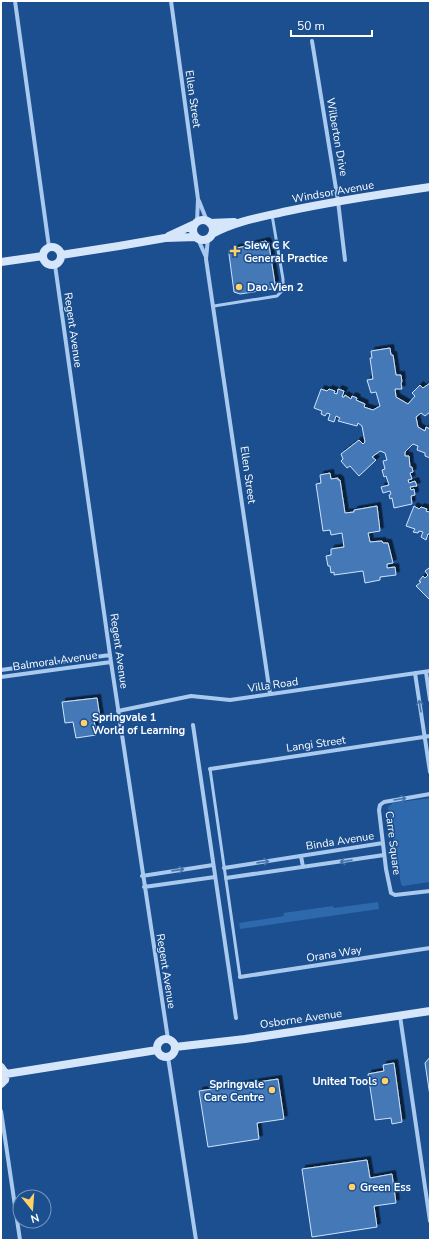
<svg xmlns="http://www.w3.org/2000/svg" width="431" height="1241" viewBox="0 0 431 1241" font-family="'Nunito Sans',sans-serif">
	<defs>
		<filter id="shadow"><feDropShadow dx="3.5" dy="-3.5" stdDeviation="0" flood-color="#0009"/></filter>
	</defs>
	<rect width="100%" height="100%" fill="#1b4f8f"/>
	<path fill="#2e69ad" d="M430,798V882L403,886L401,884L388,807L393,803Z
		M378,902L379,909L240,929L239,923L284,916L283,913L333,906L334,908Z"/>
	<path fill="#4478b7" stroke="#cfe3fa" filter="url(#shadow)" d="M266,241L269,245L275,284L272,289L240,294L234,292L229,254V250Z
		M390,348L391,355H393L396,375H401L402,382L401,383L402,389H395L396,397L408,404L415,396L412,393L420,385L423,388L430,383V412L425,416L421,413L416,417L418,427L425,431L426,427L430,429V458L425,456V453L417,450L418,446L413,444L405,452V456H409L410,467H412L413,472L410,473L412,479L408,480L409,483L415,481L417,486L410,487L411,490L414,489L415,495L411,496L412,504L394,508L392,498L390,499L389,495L391,494L390,491L383,493L381,487L389,485L386,476L384,477L382,470L385,469L383,461L387,460L385,453L380,451L372,457L376,460L359,476L350,466L347,468L341,461L343,459L341,454L359,440L363,444L365,442L362,426L358,423L357,426L338,421L340,418L336,416L334,422L328,420L330,414L327,413L325,416L321,414L322,411L314,408L321,389L327,391L329,389L335,391L334,393L337,394L338,389L344,391L342,397H344L345,395L351,399L352,396L357,398L356,400L365,404L364,407L373,410L380,406L376,392L371,393L367,380L373,379L370,358H372L371,351Z
		M330,473L331,479L338,478V480H340L345,513L354,512V510L377,506L380,531L368,533L370,542L382,541L383,543H388L393,563L387,564V568L395,567L396,575L380,577V580L365,583L363,571L334,575V572L331,573L330,566H328L326,556L331,555V549L344,547L342,533L331,535L330,530L323,531L316,484L321,483L320,475Z
		M414,506L419,509L421,507L427,509L426,511L429,512L430,509V534H428L426,540L421,537L423,532L419,531L418,533L413,532L415,529L406,526Z
		M429,568L430,570V600L416,586L421,582L419,581L423,576L425,578L428,575L425,571Z
		M97,698L100,718L94,719L96,735L76,738L73,722L65,723L62,702Z
		M430,1057V1096L425,1063Z
		M394,1063L402,1122L392,1124L391,1118L375,1120L368,1074L384,1071L383,1065Z
		M278,1079L284,1119L257,1123L259,1139L208,1147L199,1091Z
		M367,1160L370,1178L392,1174L396,1203L374,1206L377,1227L312,1237L302,1169Z"/>
	<g fill="none" stroke-linecap="round" stroke-linejoin="round">
		<path stroke="#a9c9ee" stroke-width="3" d="M214,306L277,296L283,290V279L272,215
			M210,769L240,977"/>
		<path stroke="#a9c9ee" stroke-width="4" d="M15,1L49,247
			M171,1L198,199L197,222
			M312,41L338,201L345,260
			M199,201L207,221
			M208,238L206,259L270,694
			M198,239L206,257
			M55,265L111,662L168,1039
			M1,670L110,655
			M426,672L430,700
			M415,673L430,772
			M1,677L111,662
			M118,711L191,696L230,700L430,671
			M193,725L236,1018
			M210,769L430,736
			M430,794L384,802L380,805L379,810L386,869L391,893L395,895L430,891
			M301,856L303,867
			M224,868L383,843
			M142,876L213,865
			M226,878L384,855
			M144,887L215,877
			M240,977L430,948
			M400,1016L430,1221
			M168,1057L196,1240
			M1,1111L20,1240"/>
		<path stroke="#d6e6fa" stroke-width="8" d="M193 230a10 10 0 1 1 20 0a10 10 0 1 1-20 0Z
			M210,223L234,222
			M212,234C235,221 262,217 288,211C335,201 382,194 430,187
			M169,236L195,224
			M43 256a9 9 0 1 1 18 0a9 9 0 1 1-18 0Z
			M61,255L119,246L165,238L196,237
			M1,262L43,256
			M157 1048a9 9 0 1 1 18 0a9 9 0 1 1-18 0Z
			M175,1047L245,1039L430,1011
			M1,1067L6,1074L5,1080L1,1084
			M6,1074L157,1050"/>
	</g>
	<defs><path id="oneway-shaft" d="M-6 0H5M1.5-3L5.5 0L1.5 3" fill="none" stroke-width="1.6" stroke-linecap="round" stroke-linejoin="round"/></defs>
	<g stroke="#4674ac">
		<use href="#oneway-shaft" transform="translate(420 706) rotate(-99)"/>
		<use href="#oneway-shaft" transform="translate(400 799) rotate(-9)"/>
		<use href="#oneway-shaft" transform="translate(346 861) rotate(172)"/>
		<use href="#oneway-shaft" transform="translate(263 862) rotate(-8)"/>
		<use href="#oneway-shaft" transform="translate(178 870) rotate(-8)"/>
	</g>
	<g fill="#ffd166" stroke="#1b4f8f" stroke-width="1.5">
		<path d="M233 245h4v4h4v4h-4v4h-4v-4h-4v-4h4z"/>
		<circle cx="239" cy="287" r="4"/>
		<circle cx="84" cy="723" r="4"/>
		<circle cx="385" cy="1081" r="4"/>
		<circle cx="272" cy="1090" r="4"/>
		<circle cx="352" cy="1187" r="4"/>
	</g>
	<g text-anchor="middle" dominant-baseline="central" stroke-width="3" stroke-linejoin="round" paint-order="stroke">
		<g font-size="11" fill="#fff" stroke="#1b4f8f">
			<text transform="translate(193 99) rotate(82)">Ellen Street</text>
			<text transform="translate(337 137) rotate(80)">Wilberton Drive</text>
			<text transform="translate(333 192) rotate(-10)">Windsor Avenue</text>
			<text transform="translate(73 330) rotate(82)">Regent Avenue</text>
			<text transform="translate(248 475) rotate(82)">Ellen Street</text>
			<text transform="translate(119 651) rotate(82)">Regent Avenue</text>
			<text transform="translate(55 661) rotate(-8)">Balmoral Avenue</text>
			<text transform="translate(273 685) rotate(-8)">Villa Road</text>
			<text transform="translate(316 744) rotate(-8)">Langi Street</text>
			<text transform="translate(340 841) rotate(-9)">Binda Avenue</text>
			<text transform="translate(393 843) rotate(83)">Carre Square</text>
			<text transform="translate(334 954) rotate(-9)">Orana Way</text>
			<text transform="translate(166 971) rotate(81)">Regent Avenue</text>
			<text transform="translate(301 1019) rotate(-8)">Osborne Avenue</text>
		</g>
		<g font-size="11" font-weight="bold" fill="#fff" stroke="#1b4f8f" text-anchor="start">
			<text x="244" y="245">Siew C K<tspan x="244" dy="13">General Practice</tspan></text>
			<text x="247" y="287">Dao Vien 2</text>
			<text x="92" y="717">Springvale 1<tspan x="92" dy="13">World of Learning</tspan></text>
			<text x="377" y="1081" text-anchor="end">United Tools</text>
			<text x="264" y="1084" text-anchor="end">Springvale<tspan x="264" dy="13">Care Centre</tspan></text>
			<text x="360" y="1187">Green Ess</text>
		</g>
	</g>
	<rect width="431" height="1241" fill="none" stroke="#ffffff" stroke-width="4"/>
	<g transform="translate(32 1209) rotate(163)"><circle r="19" fill="#1b4f8f" stroke="#7695bc"/>
	<path d="M0-3L7 15L0 10L-7 15Z" fill="#ffd166"/>
	<text y="-6" font-size="11" font-weight="bold" text-anchor="middle" fill="#ffffff">N</text>
	</g>
	<path d="M291 30v6h81v-6" fill="none" stroke="#ffffff" stroke-width="2"/>
	<text x="297" y="30" font-size="12" fill="#ffffff" stroke="#1b4f8f" stroke-width="3" paint-order="stroke">50 m</text>
</svg>
